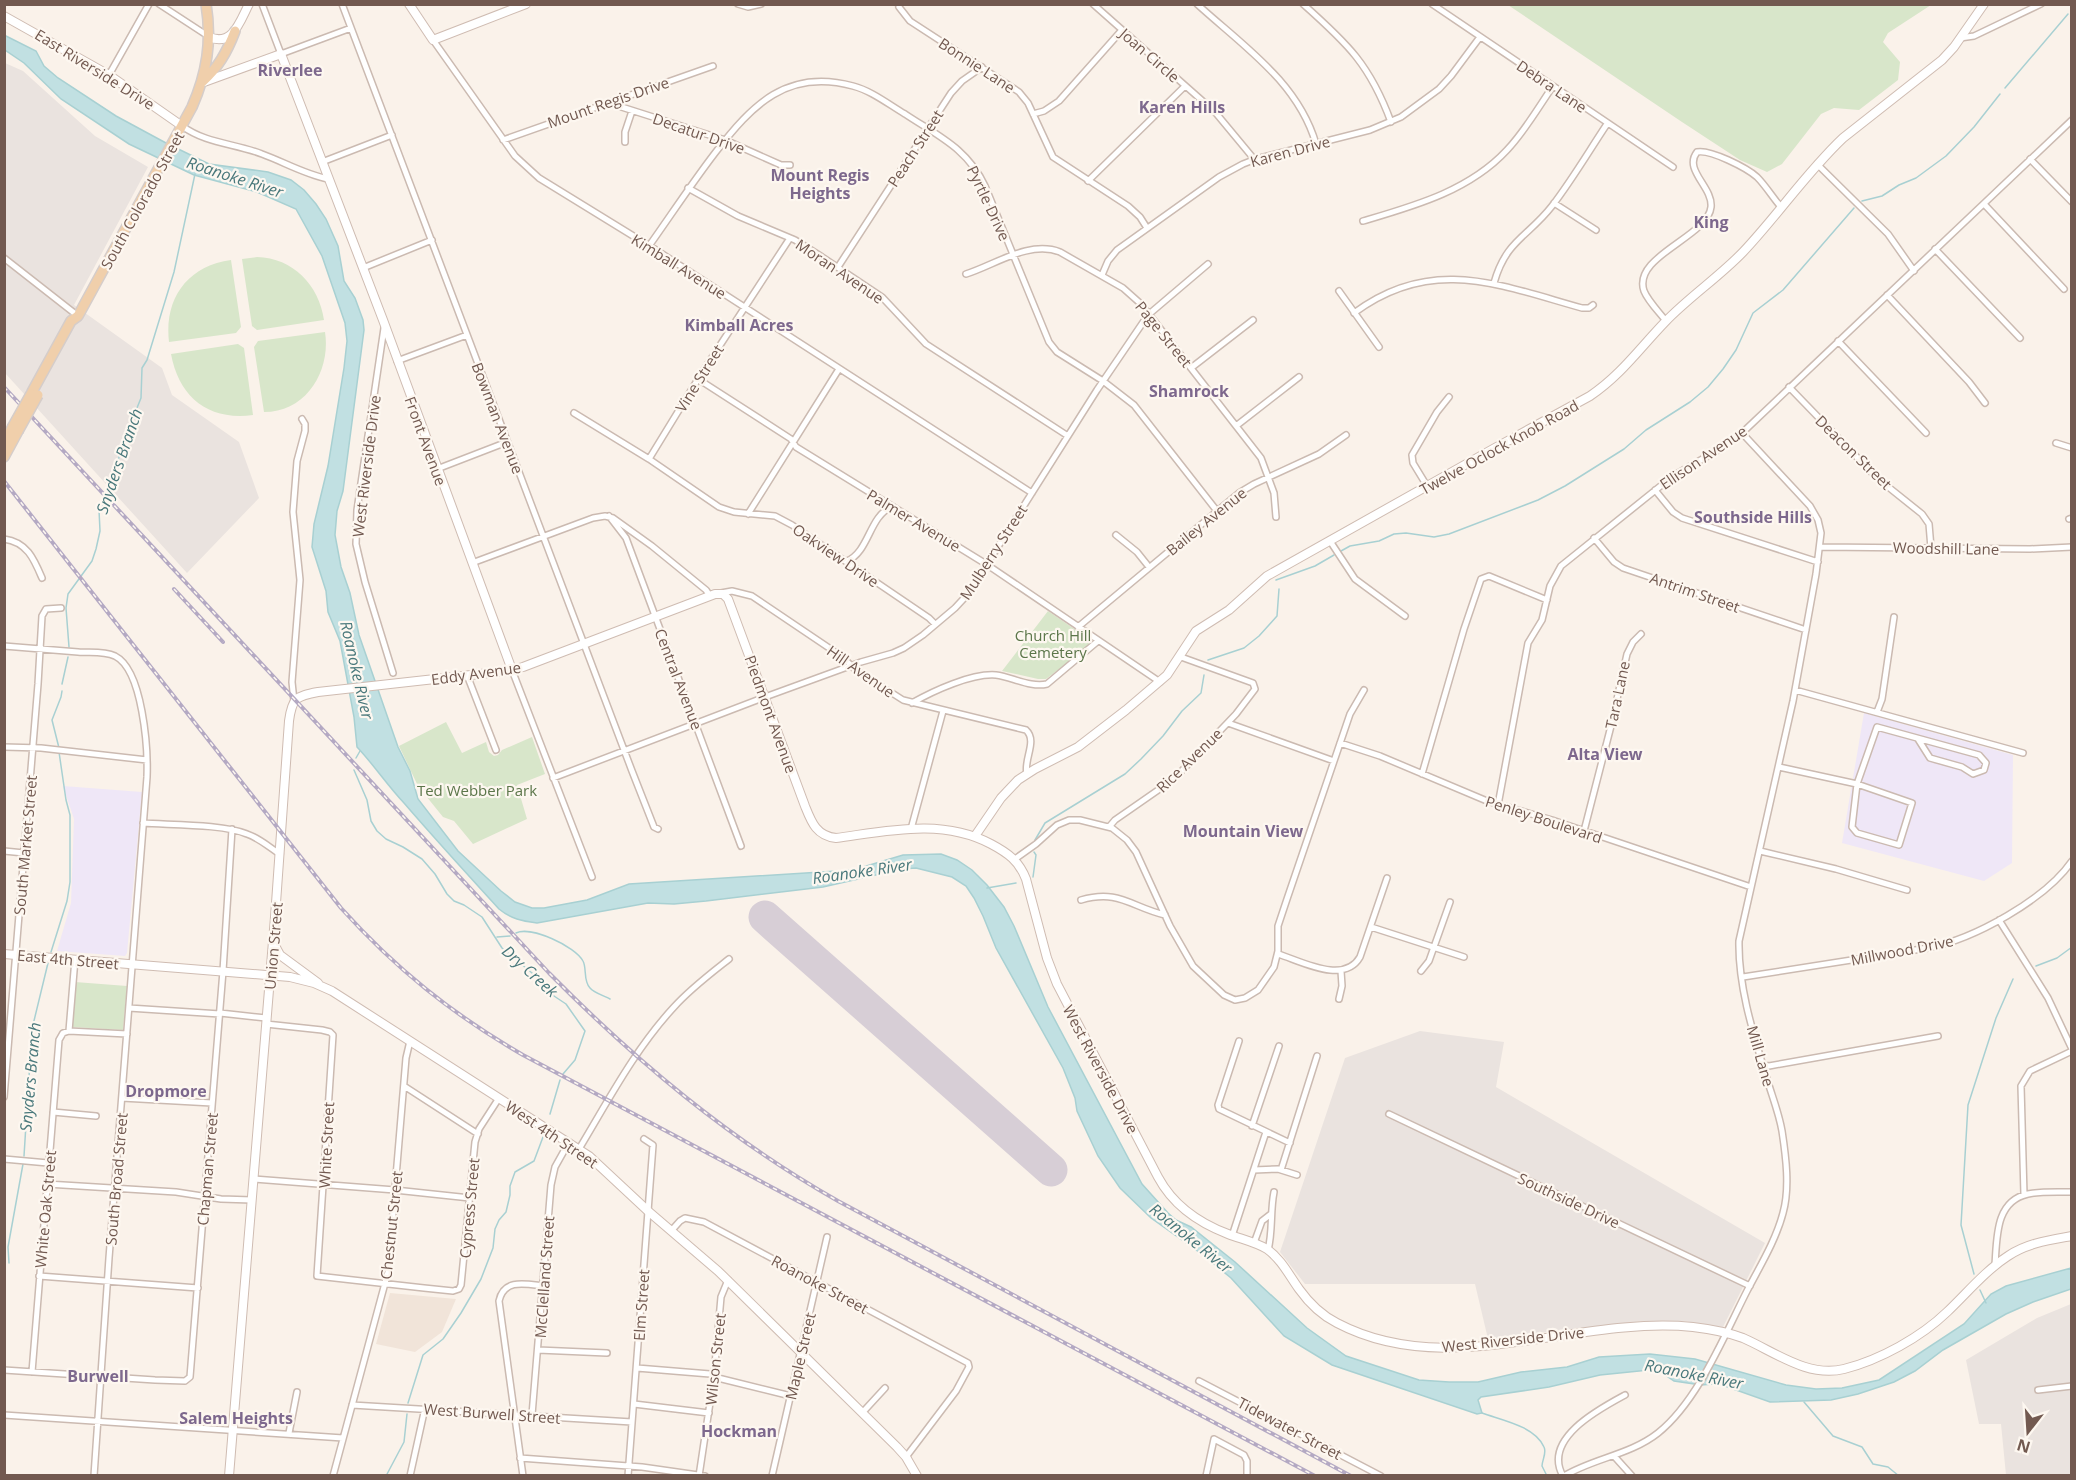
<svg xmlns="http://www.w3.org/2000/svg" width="2076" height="1480" viewBox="0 0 2076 1480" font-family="'Open Sans',sans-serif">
	<rect width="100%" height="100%" fill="#faf2ea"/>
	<path fill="#f1e4d9" d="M390,1293L456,1299L442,1332L415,1352L376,1344Z"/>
	<path fill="#eae3df" d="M5,63L23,71L95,136L148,167L74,305L162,368L172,395L239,442L259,498L187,573L5,373Z
		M1420,1031L1504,1042L1496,1087L1765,1243L1723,1327L1684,1321H1644L1488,1339L1475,1284H1305L1280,1252L1345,1058Z
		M2071,1304V1475H2006L2001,1424H1979L1966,1360L2037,1318Z"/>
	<path fill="#efe7f7" d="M1864,713L2013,755L2012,863L1984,881L1842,843Z
		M63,786L142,792L127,953L125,956L57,951L71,903L74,819Z"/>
	<path fill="#d8e6ca" d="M1508,5H1931L1888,33L1883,42L1900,62L1898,80L1859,110L1834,108L1821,114L1782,164L1767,172L1740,160L1682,122Z
		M257,257C293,258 319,285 324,320L257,330L252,326L242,259Z
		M231,260L241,327L236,333L169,342C164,299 187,266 231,260Z
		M325,332C331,370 307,412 264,412L254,347L258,341Z
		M238,344L244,348L253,415C208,421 179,397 171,354Z
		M1048,611L1092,641V644L1046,679H1038L1002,671Z
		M446,722L462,753L486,742L489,752L494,756L498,755L502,750L532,737L545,774L517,785L527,819L473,844L454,821L443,817L418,786L399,746Z
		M75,982L127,986L123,1030L72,1027Z"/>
	<path fill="#c1e0e2" stroke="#a8d0d2" stroke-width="1.5" d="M4,35L36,51L44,66L58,78L116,116L166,143L209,164L268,172L291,180L304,190L316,204L326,219L338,246L344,281L355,298L363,320L364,330L343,491L337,511L335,535L341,567L350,593L359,635L398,747L410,771L418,799L458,851L501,891L515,902L532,908H544L587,900L629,884L853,870L903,855L941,854L957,860L972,870L987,885L1004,907L1014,926L1048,1007L1142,1184L1168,1213L1176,1220L1191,1227L1235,1262L1307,1328L1346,1356L1419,1380L1449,1382H1478L1521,1372L1567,1367L1599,1357L1650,1354L1695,1359L1786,1385L1816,1389L1842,1388L1879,1380L1964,1324L1991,1294L2006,1286L2071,1268V1289L2033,1302L2006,1314L1943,1350L1915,1371L1894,1382L1858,1394L1831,1400L1770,1402L1722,1385L1713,1384L1701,1385L1674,1381L1662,1373L1649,1370L1600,1375L1549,1387L1481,1397L1478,1400L1482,1413L1477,1414L1332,1365L1284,1336L1231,1278L1203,1255L1151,1218L1120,1188L1098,1156L1077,1111L1075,1098L1063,1068L996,948L983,916L974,898L966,886L952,877L916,868L902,869L823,887L706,901L674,904L648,903L537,923C522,921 511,919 499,909C467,874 435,839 404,803C387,785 374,765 357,747L354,717L340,641L328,612L326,591L312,547L314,524L328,466L344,368L347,341L345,323L322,256L296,209L257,192L194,175L129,144L61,99L24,63L5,50Z"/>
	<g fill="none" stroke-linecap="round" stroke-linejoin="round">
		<path stroke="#a8d0d2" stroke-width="1.5" d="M2005,88L2068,14
			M1862,201L1882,196L1899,185L1916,178L1946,156L1974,127L2000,94
			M1341,551L1350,546L1379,541L1394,534L1406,533L1434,537L1449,534L1538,500L1565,486L1624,449L1646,430L1690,402L1708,387L1723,369L1736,350L1753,313L1783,290L1854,208
			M1276,580L1315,566L1334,555
			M69,647L66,608L68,594L92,561L96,549L100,531L99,510L109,497L122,445L141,398L142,368L147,360L174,272L195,174
			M1208,660L1244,648L1259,636L1277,616L1279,589
			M62,684L68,657
			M59,748L52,720L61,697L62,691
			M356,758L360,751
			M354,770L367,800L371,821L377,831L386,839L403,847L422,859L435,874L447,894L454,901L464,905L482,917L502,948L532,973L554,996L566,1004L585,1031L575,1060L563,1074
			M1035,840L1045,823L1125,774L1141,759L1163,736L1182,711L1201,693L1204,675
			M1033,877L1036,855L1034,852
			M987,888L1016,883
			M516,933C531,926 575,946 583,961C587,968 583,981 590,988C594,993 605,996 610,999
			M497,937L510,936
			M51,952L67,901L70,882V815L66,800L59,752
			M2036,966L2057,958L2072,947
			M550,1114L560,1080
			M24,1156L32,1029L48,963
			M9,1263L8,1247L23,1164
			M1974,1274L1961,1225L1968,1105L1996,1018L2013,979
			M1980,1290L1986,1303
			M1804,1402L1833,1436L1862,1447L1873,1464L1888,1467L1899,1476
			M408,1403L423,1355L443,1339L461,1313L481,1279L493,1248L495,1229L499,1220L506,1212L510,1195V1186L515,1172L534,1161L543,1137
			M1482,1413C1501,1420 1535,1426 1544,1447C1547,1453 1542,1460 1542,1466L1547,1476
			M386,1476L404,1442L407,1414"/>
		<path stroke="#d7ced6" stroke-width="33" d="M765,917L1051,1170"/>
		<g stroke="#cbbab1" stroke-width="8">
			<path id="street" d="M159,4L208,36
				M262,4L281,54L351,28
				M342,4L632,771L654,827L658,829
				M738,4L748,7L761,4
				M1093,4L1215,112L1254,159
				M1197,4C1243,46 1298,82 1316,144
				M1303,4C1348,44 1370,65 1391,122
				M1432,4L1673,167
				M899,7L910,21L1019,92L1028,103L1053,157L1128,206L1140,217L1147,228
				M1960,38L1974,36L2041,4
				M433,40L515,156L539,178L656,250L1032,493
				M109,75L149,4
				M609,103L725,140L781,165H790
				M1033,114L1044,111L1059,101L1122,30
				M182,126C207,144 234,143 262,154C284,162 304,174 328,179
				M503,140L713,66
				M625,142V132L632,111
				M2030,159L2072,202
				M322,162L392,135
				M1817,164L1888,234L1914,271
				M1088,181L1185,86
				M688,188L738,216L795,240L822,257L882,297L926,344L1068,436
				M1554,203L1596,230
				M1984,204L2064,289
				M1363,221C1414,206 1469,191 1507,150C1525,131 1538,108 1553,86
				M649,246C671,215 692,183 715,153C752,105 787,68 853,86C872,91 888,104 905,114C938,136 967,148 985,186L1049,342L1057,352L1103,381L1134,405L1217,511
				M1935,249L2020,338
				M4,258L78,316
				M838,267L951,93L962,81L982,67
				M363,268L432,240
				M966,274C995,265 1029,240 1060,252L1123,288L1141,304L1261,458L1274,493L1276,517
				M1102,275L1108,261L1117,250L1219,177L1243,164L1256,159L1370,130L1401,117L1439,89L1451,76L1480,37
				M1494,283C1506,240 1528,237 1552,206C1572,180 1589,151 1607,124
				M1339,291L1379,347
				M1887,295L1969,382L1985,403
				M1354,313C1432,255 1499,285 1582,308H1589L1593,305
				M1666,321C1659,312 1648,301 1644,291C1632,256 1708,237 1711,207C1713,187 1683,170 1697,152C1710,149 1747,168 1757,177C1766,186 1773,198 1781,207
				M384,328L357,510L356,544L365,582L393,673
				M1838,341L1926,433
				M397,361L467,335
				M1191,368L1253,320
				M698,379L791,439L796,447L986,564L1160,682
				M1789,387L1877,478L1922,514L1929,524L1931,548
				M574,413L649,459L719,507L734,512L775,516L792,525L929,618L935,624
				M1236,426L1299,377
				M2056,443L2072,448
				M649,459L698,379L790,238
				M437,469L507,442
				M1427,486L1413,463L1412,455L1437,412L1449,397
				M1655,490L1673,512L1682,518L1818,562
				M748,514L839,369
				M609,516L626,538L741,846
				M2069,519L2072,518
				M1116,535L1137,552L1149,567
				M1594,538L1614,562L1623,568L1806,630
				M4,539C27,542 34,559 42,578
				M1330,541L1355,579L1405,616
				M1820,547L2030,549L2072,547
				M847,561C869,552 869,517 891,507
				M472,563L593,518L605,516L613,518L652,546L706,590L710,596
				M721,593L732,591L752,596L841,656L856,670L903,700L1026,730C1038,741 1023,760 1027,774
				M1078,627L1239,493L1254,484L1319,454L1346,435
				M4,646C29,648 54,650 78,652C90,653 104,651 115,656C143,670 148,749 147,777L109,1258L94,1476
				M512,670L592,877
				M467,675L496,750
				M1795,690L2023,753
				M294,701L292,682L300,580L293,512L297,461L305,431V424L302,419
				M912,703C933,691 972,673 996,675C1012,677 1031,688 1047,684L1098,641
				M1877,712L1882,699L1894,617
				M1228,723L1334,761
				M1340,743L1380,756L1487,801L1552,820L1751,887
				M4,747L41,748L147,760
				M1779,767L1857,784L1912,803L1899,845L1857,833L1852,827L1857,784L1877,727L1979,755L1986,763L1984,770L1973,774L1962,767L1930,758L1918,739
				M1422,774L1464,629L1481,579L1489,576L1547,600
				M553,778L765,697L861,662L893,653L904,648L923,635L955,608L968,594L1097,390L1148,315L1208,264
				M1498,805L1528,643L1542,620L1550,586L1561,566L1673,476L1725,446L1742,433L2072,120
				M143,823C170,825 224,824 247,834C259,838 269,847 280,854
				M1109,827L1115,820L1174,779L1236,714L1255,689L1253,683L1181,657
				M911,829L943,711
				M1584,831L1611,726L1627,654L1633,642L1641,634
				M4,851L24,853
				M1760,851L1836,869L1907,890
				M1015,859L1036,844L1057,825L1069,820H1080L1112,828L1127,840L1136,852L1170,926L1193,966L1224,995L1235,1000L1245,998L1258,990L1274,967L1278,951V926L1287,899L1350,714L1364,690
				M1081,900C1119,889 1131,907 1165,915
				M1999,920L2048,998L2072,1049
				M1371,927L1464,957
				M1278,954C1301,961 1344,985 1360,957L1387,878
				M1421,971L1429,961L1450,902
				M1743,977L1928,948C1974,939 2045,900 2072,861
				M1339,999L1342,986L1341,971
				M129,1008L220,1014
				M220,1013L266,1018
				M266,1024L322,1030L330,1032L333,1035L317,1276L424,1288L453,1291L459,1289L461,1285L475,1142L479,1129L499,1098
				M69,1031L75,959
				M1239,1041L1218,1105L1219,1109L1290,1143
				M1763,1065L1769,1066L1938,1036
				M404,1086L478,1134
				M4,1097L38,684L42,616L46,609L61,608
				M122,1098L212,1103
				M53,1112L96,1116
				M1389,1114L1750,1286
				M1252,1126L1279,1046
				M579,1149C608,1101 635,1049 674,1007C690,989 710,974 729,959
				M4,1159L48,1163
				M1254,1170L1278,1169L1297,1175
				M1281,1170L1317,1056
				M253,1179L395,1190L470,1198
				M47,1184L176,1192L221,1199L252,1200
				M2024,1195L2021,1086L2030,1071L2072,1051
				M671,1231L680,1221L685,1218L704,1222L968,1363L969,1367L956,1391L906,1457
				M1232,1236L1266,1132
				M1254,1243L1262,1221L1271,1214
				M1268,1250C1273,1231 1270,1212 1274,1192
				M1995,1265C1997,1238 1995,1201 2028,1194C2042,1191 2058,1192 2072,1192
				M39,1276L198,1288
				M538,1350L607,1353
				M637,1368L710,1374L718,1378L791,1396
				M4,1370L155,1380L185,1381L190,1377L223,971L232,829
				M32,1372L59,1040L63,1033L69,1031L127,1034
				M1199,1381L1381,1476
				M2038,1390L2072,1386
				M634,1404L709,1413
				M352,1405L632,1422
				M862,1413L885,1388
				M4,1415L343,1438
				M532,1415L551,1185L555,1167L569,1142
				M289,1433L297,1392
				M1614,1456L1632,1476
				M520,1458L642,1467L705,1476
				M333,1476L388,1272L406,1058L410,1041
				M410,1476L425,1408
				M523,1476L499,1301C504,1278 526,1284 544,1286
				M628,1476L653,1145L644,1139
				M699,1476L714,1376L721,1297L728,1280
				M772,1476L827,1237
				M1206,1476L1214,1439L1244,1455L1247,1461V1476
				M1563,1476C1542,1439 1599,1409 1625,1395
				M1564,1476C1594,1458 1630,1455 1658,1433C1698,1401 1724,1336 1747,1291C1760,1266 1776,1240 1783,1213C1790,1188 1786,1157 1782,1131C1779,1113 1772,1096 1767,1079C1754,1036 1738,987 1739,941L1793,701L1816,574L1821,533L1818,520L1810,506L1742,433"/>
		</g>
		<g stroke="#cfbcb2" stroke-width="10">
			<path id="secondary" d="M409,4L433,40L526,4
				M4,16L109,75L182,126
				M209,37C233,47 240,21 249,4
				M204,82L281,54L383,320L512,670
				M975,836L1001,798L1018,780L1035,769L1078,747L1126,710L1167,675L1196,631L1229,610L1267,576L1493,449L1590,396C1621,375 1639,349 1665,322C1689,297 1719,277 1743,252C1778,215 1806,173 1843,138L1942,60L1954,47L1984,4
				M274,944L280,955L318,983
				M4,954L290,977L314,983L332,991L589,1156L648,1211L718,1271L897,1447L906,1457L917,1476
				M229,1476L275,917L289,721C292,698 296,696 318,692L507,671L523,667L715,594H723L728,599L805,806C811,821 816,836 836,838C888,831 942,818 991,844C1008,853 1019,861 1026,879L1047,958L1057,984L1158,1177C1173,1205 1199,1223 1228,1234C1241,1239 1255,1242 1267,1249C1281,1259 1289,1275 1299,1289C1309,1303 1321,1315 1337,1323C1449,1382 1575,1315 1693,1327C1710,1329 1727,1332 1743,1338C1775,1352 1808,1378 1844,1369C1880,1360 1921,1337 1947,1312C1967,1293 1985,1271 2008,1256C2027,1243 2050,1240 2072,1236"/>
		</g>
		<g stroke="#d5cdca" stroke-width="12">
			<path id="primary" d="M202,82C218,68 227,52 235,31
				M32,392L71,321L78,316L192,107C207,73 212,41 206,4
				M4,443L12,428
				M4,457L18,431"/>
		</g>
		<use href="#street" stroke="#fff" stroke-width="5"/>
		<use href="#secondary" stroke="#fff" stroke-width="8"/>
		<use href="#primary" stroke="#f0cfab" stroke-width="9"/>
		<g stroke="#b4a9c3" stroke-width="4">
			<path id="rail" d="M4,387L549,973C637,1062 729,1139 838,1201L1351,1476
				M4,481L341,908C396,969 452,1014 523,1055L1315,1476
				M174,589L223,642"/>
		</g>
		<use href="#rail" stroke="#fdf7f0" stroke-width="1.5" stroke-dasharray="4.5" stroke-linecap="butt"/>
		<g stroke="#d5cdca" stroke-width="12" stroke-linecap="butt">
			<path id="primary-bridge" d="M12,428L31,394
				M18,431L38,395"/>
		</g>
		<use href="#primary-bridge" stroke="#f0cfab" stroke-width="9"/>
	</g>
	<g text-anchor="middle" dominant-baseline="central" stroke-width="4.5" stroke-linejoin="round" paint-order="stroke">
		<g font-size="15" fill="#725950" stroke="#fdf7f0">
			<text transform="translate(1150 55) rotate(41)">Joan Circle</text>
			<text transform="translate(977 65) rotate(33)">Bonnie Lane</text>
			<text transform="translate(95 69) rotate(32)">East Riverside Drive</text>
			<text transform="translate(1552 86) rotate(34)">Debra Lane</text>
			<text transform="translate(608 102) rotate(-19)">Mount Regis Drive</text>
			<text transform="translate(699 133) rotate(19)">Decatur Drive</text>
			<text transform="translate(915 148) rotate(-57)">Peach Street</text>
			<text transform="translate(1290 151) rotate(-15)">Karen Drive</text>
			<text transform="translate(142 200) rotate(-61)">South Colorado Street</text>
			<text transform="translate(989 203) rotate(65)">Pyrtle Drive</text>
			<text transform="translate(679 266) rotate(32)">Kimball Avenue</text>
			<text transform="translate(840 271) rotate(34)">Moran Avenue</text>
			<text transform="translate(1164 334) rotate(51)">Page Street</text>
			<text transform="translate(699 378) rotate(-58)">Vine Street</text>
			<text transform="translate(498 418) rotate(69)">Bowman Avenue</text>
			<text transform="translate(426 441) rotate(70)">Front Avenue</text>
			<text transform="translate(1499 447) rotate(-29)">Twelve Oclock Knob Road</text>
			<text transform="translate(1854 452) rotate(44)">Deacon Street</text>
			<text transform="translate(1703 457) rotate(-34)">Ellison Avenue</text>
			<text transform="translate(366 466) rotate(-83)">West Riverside Drive</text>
			<text transform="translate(914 520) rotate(31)">Palmer Avenue</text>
			<text transform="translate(1206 521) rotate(-39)">Bailey Avenue</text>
			<text transform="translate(1946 548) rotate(1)">Woodshill Lane</text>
			<text transform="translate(993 552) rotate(-57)">Mulberry Street</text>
			<text transform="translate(836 555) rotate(34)">Oakview Drive</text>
			<text transform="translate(1695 592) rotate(19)">Antrim Street</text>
			<text transform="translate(861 671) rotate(35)">Hill Avenue</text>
			<text transform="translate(476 673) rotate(-8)">Eddy Avenue</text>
			<text transform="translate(679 679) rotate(69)">Central Avenue</text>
			<text transform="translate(1617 695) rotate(-78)">Tara Lane</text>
			<text transform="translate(771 714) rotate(70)">Piedmont Avenue</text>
			<text transform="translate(1189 760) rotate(-44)">Rice Avenue</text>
			<text transform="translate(1544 819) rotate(18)">Penley Boulevard</text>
			<text transform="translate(25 845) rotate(-85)">South Market Street</text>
			<text transform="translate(273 946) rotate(-85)">Union Street</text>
			<text transform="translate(1902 950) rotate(-11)">Millwood Drive</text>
			<text transform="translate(68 959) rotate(5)">East 4th Street</text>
			<text transform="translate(1761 1056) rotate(74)">Mill Lane</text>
			<text transform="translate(1101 1069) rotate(62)">West Riverside Drive</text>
			<text transform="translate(552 1134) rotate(34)">West 4th Street</text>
			<text transform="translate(326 1145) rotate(-87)">White Street</text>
			<text transform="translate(207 1169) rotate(-85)">Chapman Street</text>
			<text transform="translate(116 1179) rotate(-85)">South Broad Street</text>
			<text transform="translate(1569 1200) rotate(25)">Southside Drive</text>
			<text transform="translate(469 1208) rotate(-85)">Cypress Street</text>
			<text transform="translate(45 1209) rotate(-85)">White Oak Street</text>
			<text transform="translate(391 1225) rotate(-84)">Chestnut Street</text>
			<text transform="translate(544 1277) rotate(-86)">McClelland Street</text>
			<text transform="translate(820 1284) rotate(28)">Roanoke Street</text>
			<text transform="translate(641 1305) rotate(-86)">Elm Street</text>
			<text transform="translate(1513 1339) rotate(-6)">West Riverside Drive</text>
			<text transform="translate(800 1356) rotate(-77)">Maple Street</text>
			<text transform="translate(715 1359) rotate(-84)">Wilson Street</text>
			<text transform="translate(492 1413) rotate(4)">West Burwell Street</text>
			<text transform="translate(1290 1428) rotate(28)">Tidewater Street</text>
		</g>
		<g font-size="15" fill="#5c764a" stroke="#fdf7f0">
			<text x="1053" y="635">Church Hill<tspan x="1053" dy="17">Cemetery</tspan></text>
			<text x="477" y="790">Ted Webber Park</text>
		</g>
		<g font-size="16" font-weight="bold" fill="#7d688d" stroke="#fdf7f0">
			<text x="290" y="70">Riverlee</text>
			<text x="1182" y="107">Karen Hills</text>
			<text x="820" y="175">Mount Regis<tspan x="820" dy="18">Heights</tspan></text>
			<text x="1711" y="222">King</text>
			<text x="739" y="325">Kimball Acres</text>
			<text x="1189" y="391">Shamrock</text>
			<text x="1753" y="517">Southside Hills</text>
			<text x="1605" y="754">Alta View</text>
			<text x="1243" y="831">Mountain View</text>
			<text x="166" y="1091">Dropmore</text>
			<text x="98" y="1376">Burwell</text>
			<text x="236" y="1418">Salem Heights</text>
			<text x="739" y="1431">Hockman</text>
		</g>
		<g font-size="16" font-style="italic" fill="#49787b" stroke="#fdf7f0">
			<text transform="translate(235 177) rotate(18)">Roanoke River</text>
			<text transform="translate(119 461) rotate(-71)">Snyders Branch</text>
			<text transform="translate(357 670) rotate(77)">Roanoke River</text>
			<text transform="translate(862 871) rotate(-8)">Roanoke River</text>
			<text transform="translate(530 971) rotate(42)">Dry Creek</text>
			<text transform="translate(30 1077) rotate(-85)">Snyders Branch</text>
			<text transform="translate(1191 1238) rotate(39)">Roanoke River</text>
			<text transform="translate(1694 1374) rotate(11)">Roanoke River</text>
		</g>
	</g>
	<rect width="2076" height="1480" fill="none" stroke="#725950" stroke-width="12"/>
	<g transform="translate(2028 1432) rotate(197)" stroke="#fdf7f0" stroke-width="4.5" paint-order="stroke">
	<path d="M0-4.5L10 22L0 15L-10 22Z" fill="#725950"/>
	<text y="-9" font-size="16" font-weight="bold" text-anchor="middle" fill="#725950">N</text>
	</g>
</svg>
